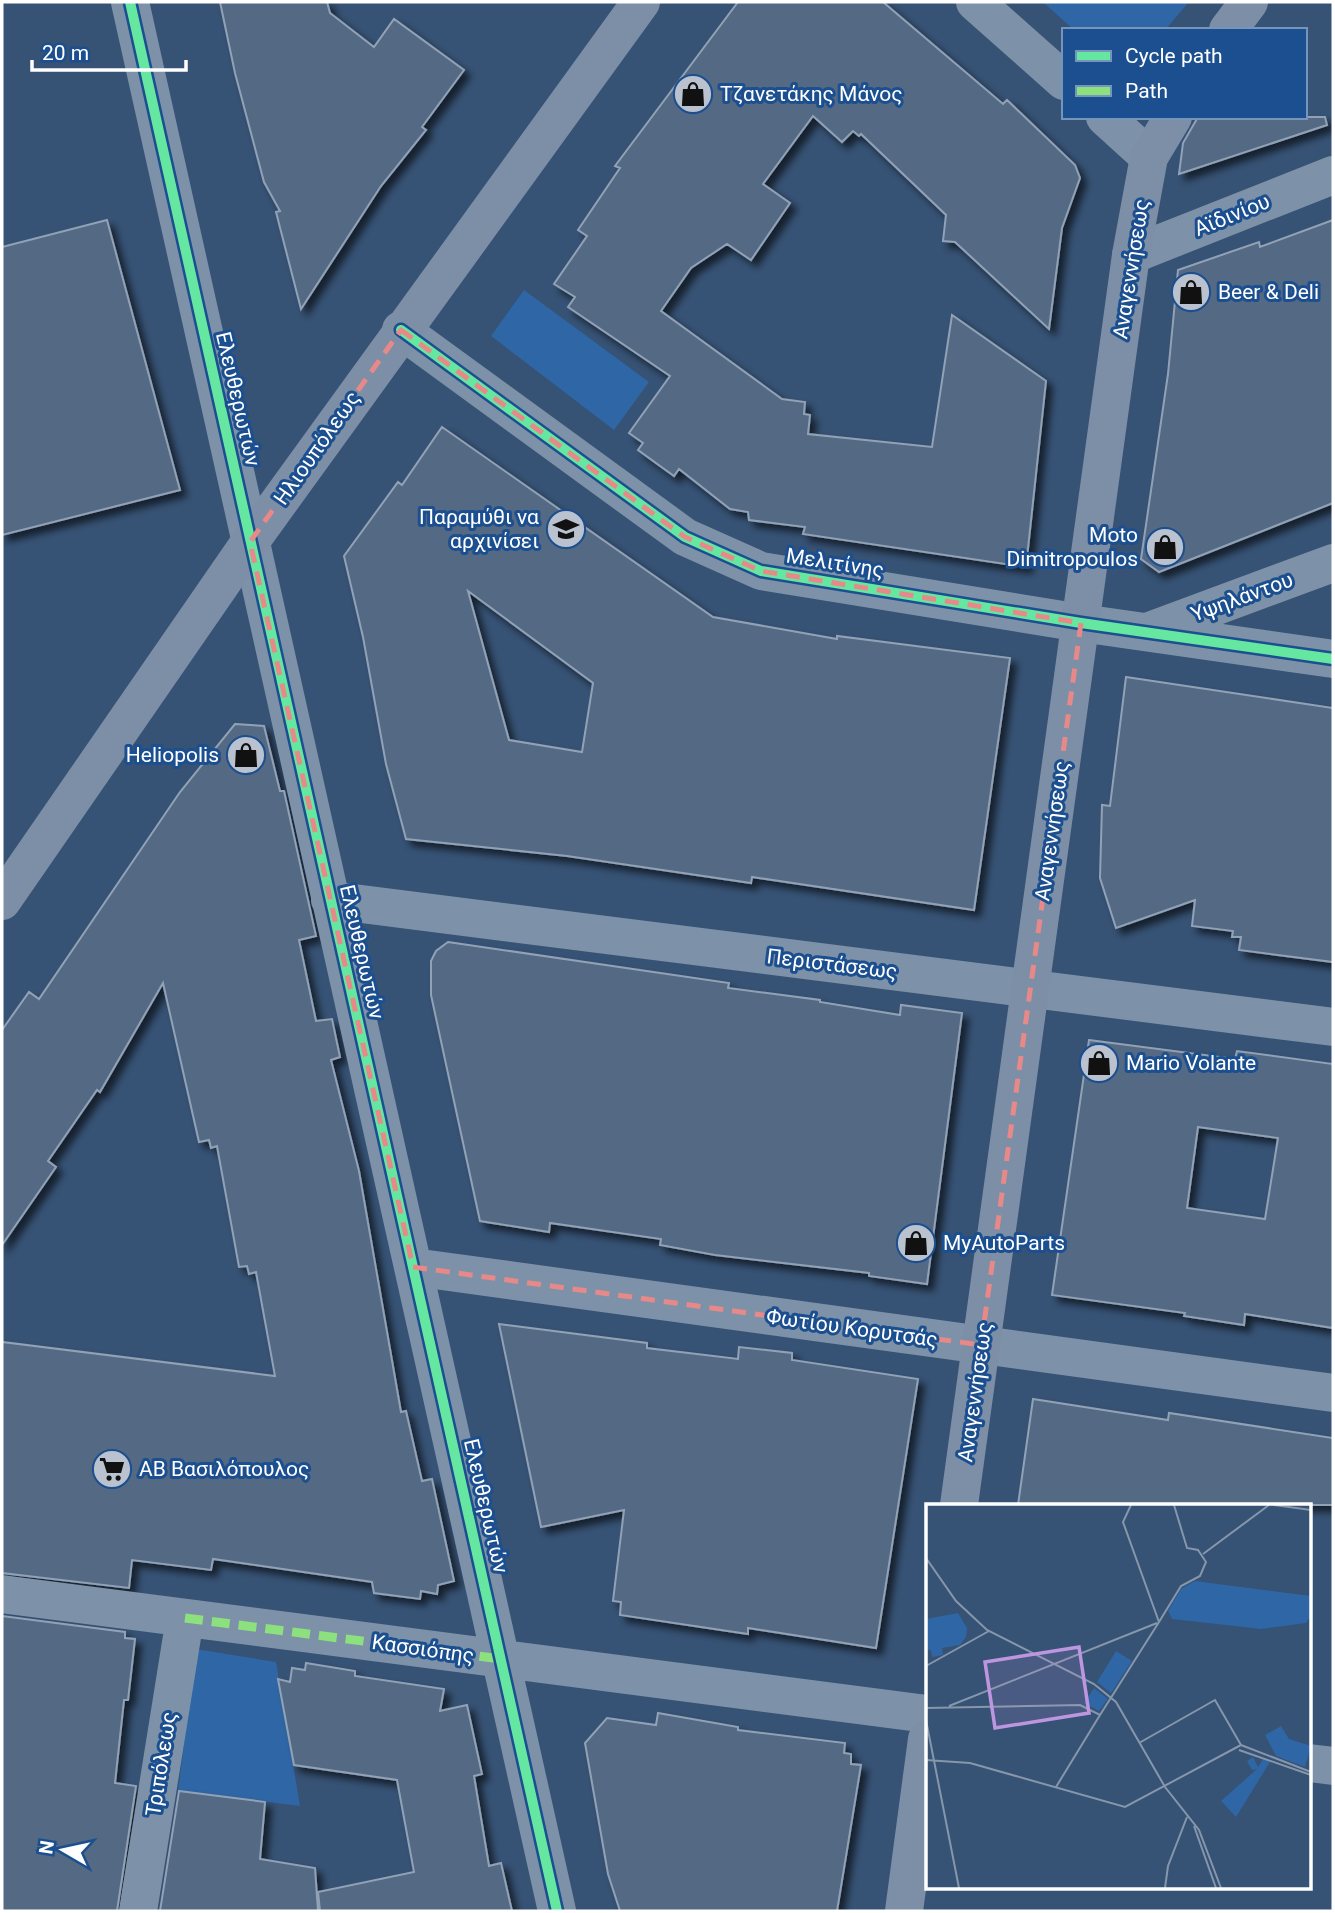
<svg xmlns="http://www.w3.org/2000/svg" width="1335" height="1913" viewBox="0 0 1335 1913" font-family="Roboto,sans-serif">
	<defs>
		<filter id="shadow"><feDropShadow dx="6" dy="6" stdDeviation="3.5" flood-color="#0009"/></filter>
	</defs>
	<rect width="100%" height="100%" fill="#365274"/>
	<path fill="#2f66a5" d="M1043,2H1189L1165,30H1074Z
		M524,290L649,382L614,430L491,336Z
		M196,1649L276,1662L300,1806L178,1791Z"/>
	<path fill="#526984" stroke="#92a2b6" stroke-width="2" fill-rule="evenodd" filter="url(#shadow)" d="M220,2H327L330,13L374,47L394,19L464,70L422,127L426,130L381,186L301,309L276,212L280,211L264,182L235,73Z
		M738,2H883L1003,104L1007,100L1075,165L1080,178L1062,228L1049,329L955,242L943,241L946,215L861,134L859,136L853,131L842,142L813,116L763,184L790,203L751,260L727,244L691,268L661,311L782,399L805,402L804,414L810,415L808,434L932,447L952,315L1046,381L1026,567L803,534L805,527L749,520L748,512L730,509L679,469L674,476L638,450L643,443L629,433L670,376L568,307L575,297L554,284L587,236L578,230L620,168L615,166Z
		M1198,117H1325L1327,125L1179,174L1183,143Z
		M107,220L180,490L2,535V247Z
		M1333,220V503L1159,572L1141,559L1168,374L1178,270L1259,242L1260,247Z
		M442,427L713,617L837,639V636L1010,658L974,910L752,877L751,883L567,856L406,839L386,764L363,637L344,556L398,482L402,485ZM468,591L593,683L582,752L509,740Z
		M1126,677L1333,708V962L1239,950L1241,937H1232L1233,931L1192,926L1195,900L1116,928L1100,878L1102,805L1110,806Z
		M235,724L264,726L280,791H284L316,936L299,940L316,1021L332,1019L340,1057L331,1060L359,1171L401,1412L406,1411L422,1481L432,1479L454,1581L438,1585L437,1594L421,1591L420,1599L374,1593L372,1582L213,1559L211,1570L132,1560L129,1588L2,1573V1342L275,1376L256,1272L249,1274L247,1266L239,1267L217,1146L211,1148L209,1140L199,1142L163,983L100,1092L97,1090L48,1161L56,1167L2,1245V1030L29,992L39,999L180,792Z
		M448,942L729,983L728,988L820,1000V1002L900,1015L901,1005L962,1013L927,1284L869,1276V1273L715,1255L660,1245L661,1239L550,1223L549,1232L480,1221L431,995V961L436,951Z
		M1089,1040L1235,1059L1237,1051L1333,1064V1328L1245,1314L1244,1325L1184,1316L1185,1313L1052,1295ZM1198,1127L1278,1138L1265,1219L1187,1208Z
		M499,1324L647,1343V1348L738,1359L739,1347L792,1353V1360L918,1379L876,1648L748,1628V1634L620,1615L621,1602L613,1601L624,1510L541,1527Z
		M1033,1399L1168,1420L1169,1413L1333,1438V1505H1018Z
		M2,1616L125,1632V1638L135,1639L128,1700H124L115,1783L136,1786L117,1911H2Z
		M306,1663L355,1671V1676L444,1689L440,1711L467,1705L482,1774L474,1776L489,1866L501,1863L512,1911H320L318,1892L414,1872L397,1780L294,1765L278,1679L290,1682L292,1668L305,1670Z
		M658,1713L738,1727V1730L845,1743L844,1753L851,1754V1764L861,1765L837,1911H620L608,1874L585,1743L607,1718L656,1725Z
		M179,1791L265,1802L260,1859L315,1868L318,1911H160Z"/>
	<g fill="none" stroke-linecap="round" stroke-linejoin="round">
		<path stroke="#7d92a8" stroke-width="38" d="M130,2L557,1911
			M975,2L1064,81
			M1105,117L1149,157
			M1131,255L1333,175
			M401,330L685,537L761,571L1081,623L1333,659
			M1152,630L1333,563
			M330,900L1333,1027
			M413,1267L1333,1393
			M2,1594L927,1714
			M1309,1763L1333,1766
			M138,1911L185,1618"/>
		<path stroke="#7d8ea7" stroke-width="38" d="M1228,30L1249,2
			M2,901L250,542L641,2
			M959,1505L1131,255L1149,157L1173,117
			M904,1911L927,1739"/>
		<path stroke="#8de07e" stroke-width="9" stroke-dasharray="18 9" stroke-linecap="butt" d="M185,1618L501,1659"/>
		<g stroke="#1b4f8f" stroke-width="15">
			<path id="cycleway" d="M130,2L557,1911
				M401,330L685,537L761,571L1081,623L1333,659"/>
		</g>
		<use href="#cycleway" stroke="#66e7a1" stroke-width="10"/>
	</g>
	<path fill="none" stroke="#e88989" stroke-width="5" stroke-dasharray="14 9" stroke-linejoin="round" d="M401,330L685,537L761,571L1081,623L981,1345L413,1267L250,542Z"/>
	<defs>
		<g id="shop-disc" transform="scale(2.0125)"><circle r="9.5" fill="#b9c2ce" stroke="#1b4f8f"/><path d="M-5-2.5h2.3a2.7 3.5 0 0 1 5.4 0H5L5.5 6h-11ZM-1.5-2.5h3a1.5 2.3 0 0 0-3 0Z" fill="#111"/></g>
		<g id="school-disc" transform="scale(2.0125)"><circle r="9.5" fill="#b9c2ce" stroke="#1b4f8f"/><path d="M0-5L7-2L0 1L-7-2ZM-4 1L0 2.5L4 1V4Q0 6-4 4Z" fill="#111"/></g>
		<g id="supermarket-disc" transform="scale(2.0125)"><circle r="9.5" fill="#b9c2ce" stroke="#1b4f8f"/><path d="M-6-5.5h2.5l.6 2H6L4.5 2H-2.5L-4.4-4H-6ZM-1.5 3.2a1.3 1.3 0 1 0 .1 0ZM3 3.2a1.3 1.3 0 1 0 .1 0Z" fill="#111"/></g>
	</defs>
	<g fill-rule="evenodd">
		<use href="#shop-disc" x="693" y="94"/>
		<use href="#shop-disc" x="1191" y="292"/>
		<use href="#school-disc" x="566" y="529"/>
		<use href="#shop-disc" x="1165" y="547"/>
		<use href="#shop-disc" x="246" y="755"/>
		<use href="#shop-disc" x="1099" y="1063"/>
		<use href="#shop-disc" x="916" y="1243"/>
		<use href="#supermarket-disc" x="112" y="1469"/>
	</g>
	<g text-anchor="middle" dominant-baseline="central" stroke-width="6" stroke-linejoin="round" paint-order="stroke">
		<g font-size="21" fill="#fff" stroke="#1b4f8f" text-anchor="start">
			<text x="720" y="94">Τζανετάκης Μάνος</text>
			<text x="1218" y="292">Beer &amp; Deli</text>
			<text x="539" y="517" text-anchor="end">Παραμύθι να<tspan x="539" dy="24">αρχινίσει</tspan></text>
			<text x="1138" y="535" text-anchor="end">Moto<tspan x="1138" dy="24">Dimitropoulos</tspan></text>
			<text x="219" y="755" text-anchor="end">Heliopolis</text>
			<text x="1126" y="1063">Mario Volante</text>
			<text x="943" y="1243">MyAutoParts</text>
			<text x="139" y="1469">ΑΒ Βασιλόπουλος</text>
		</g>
		<g font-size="21" fill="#fff" stroke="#1b4f8f">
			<text transform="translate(1232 215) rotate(-22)">Αϊδινίου</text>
			<text transform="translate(1131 269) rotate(-81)">Αναγεννήσεως</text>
			<text transform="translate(238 399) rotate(77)">Ελευθερωτών</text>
			<text transform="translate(317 448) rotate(-55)">Ηλιουπόλεως</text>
			<text transform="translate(835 563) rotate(9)">Μελιτίνης</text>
			<text transform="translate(1242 597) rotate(-20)">Υψηλάντου</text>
			<text transform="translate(1052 831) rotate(-82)">Αναγεννήσεως</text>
			<text transform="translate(362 952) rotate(77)">Ελευθερωτών</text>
			<text transform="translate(832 964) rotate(7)">Περιστάσεως</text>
			<text transform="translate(852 1328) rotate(8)">Φωτίου Κορυτσάς</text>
			<text transform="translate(975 1392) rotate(-82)">Αναγεννήσεως</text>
			<text transform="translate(486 1506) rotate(77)">Ελευθερωτών</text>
			<text transform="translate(423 1649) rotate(8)">Κασσιόπης</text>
			<text transform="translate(161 1764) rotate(-81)">Τριπόλεως</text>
		</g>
	</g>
	<g transform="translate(926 1504)">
		<rect width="385" height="385" fill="#365274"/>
		<path d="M269,77L385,92V112L380,119L335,125L246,115L242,107L255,85ZM32,109L41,124L40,133L34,141L16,144L17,151L6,153L5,146H0V115ZM190,147L206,157L185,189L171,178ZM168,184L182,195L173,207L158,199ZM355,222L363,235L385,242L379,263L350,252L339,231ZM327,253L332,263L337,255L344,258L310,313L295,297L331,265L326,266L321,257Z" fill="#2f66a5"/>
		<path fill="none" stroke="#8697ac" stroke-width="2" d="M205,1L197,18L233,118M348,1L385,6M277,50L343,1M0,54L30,97L61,126L168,180L190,198L239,283L273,326L295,384M233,118L255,82L274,72L280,58L272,46L261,44L248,1M0,162L63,127M23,202L231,119M0,204L154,201L174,211L233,118M0,216L33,384M213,239L289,196L315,241M315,241L385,268M313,246L385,271M0,256L44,259L199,303L315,241M130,283L174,211M268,322L290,384M239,384L242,362L261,313"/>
		<path fill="#bd96df" fill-opacity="0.15" stroke="#bd96df" stroke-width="3.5" d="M153,143L163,209L69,224L59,158Z"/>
		<rect width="385" height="385" fill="none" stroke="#fff" stroke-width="3.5"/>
	</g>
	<rect width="1335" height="1913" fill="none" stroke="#ffffff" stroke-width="7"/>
	<rect x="1062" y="28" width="245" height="91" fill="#1b4f8f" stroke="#7695bc" stroke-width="2"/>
	<rect x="1076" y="51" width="35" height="10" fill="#66e7a1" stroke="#7695bc" stroke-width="2"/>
	<text x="1125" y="63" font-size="21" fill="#ffffff">Cycle path</text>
	<rect x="1076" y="86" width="35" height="10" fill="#8de07e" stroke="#7695bc" stroke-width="2"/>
	<text x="1125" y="98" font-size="21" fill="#ffffff">Path</text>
	<g transform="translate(63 1850) rotate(279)" stroke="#1b4f8f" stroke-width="5" paint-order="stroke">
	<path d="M0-5L12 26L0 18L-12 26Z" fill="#ffffff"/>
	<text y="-10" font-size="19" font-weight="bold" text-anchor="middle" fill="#ffffff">N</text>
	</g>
	<path d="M32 60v10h154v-10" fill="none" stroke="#ffffff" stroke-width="3.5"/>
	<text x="42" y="60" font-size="21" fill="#ffffff" stroke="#1b4f8f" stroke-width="5" paint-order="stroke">20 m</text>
</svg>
